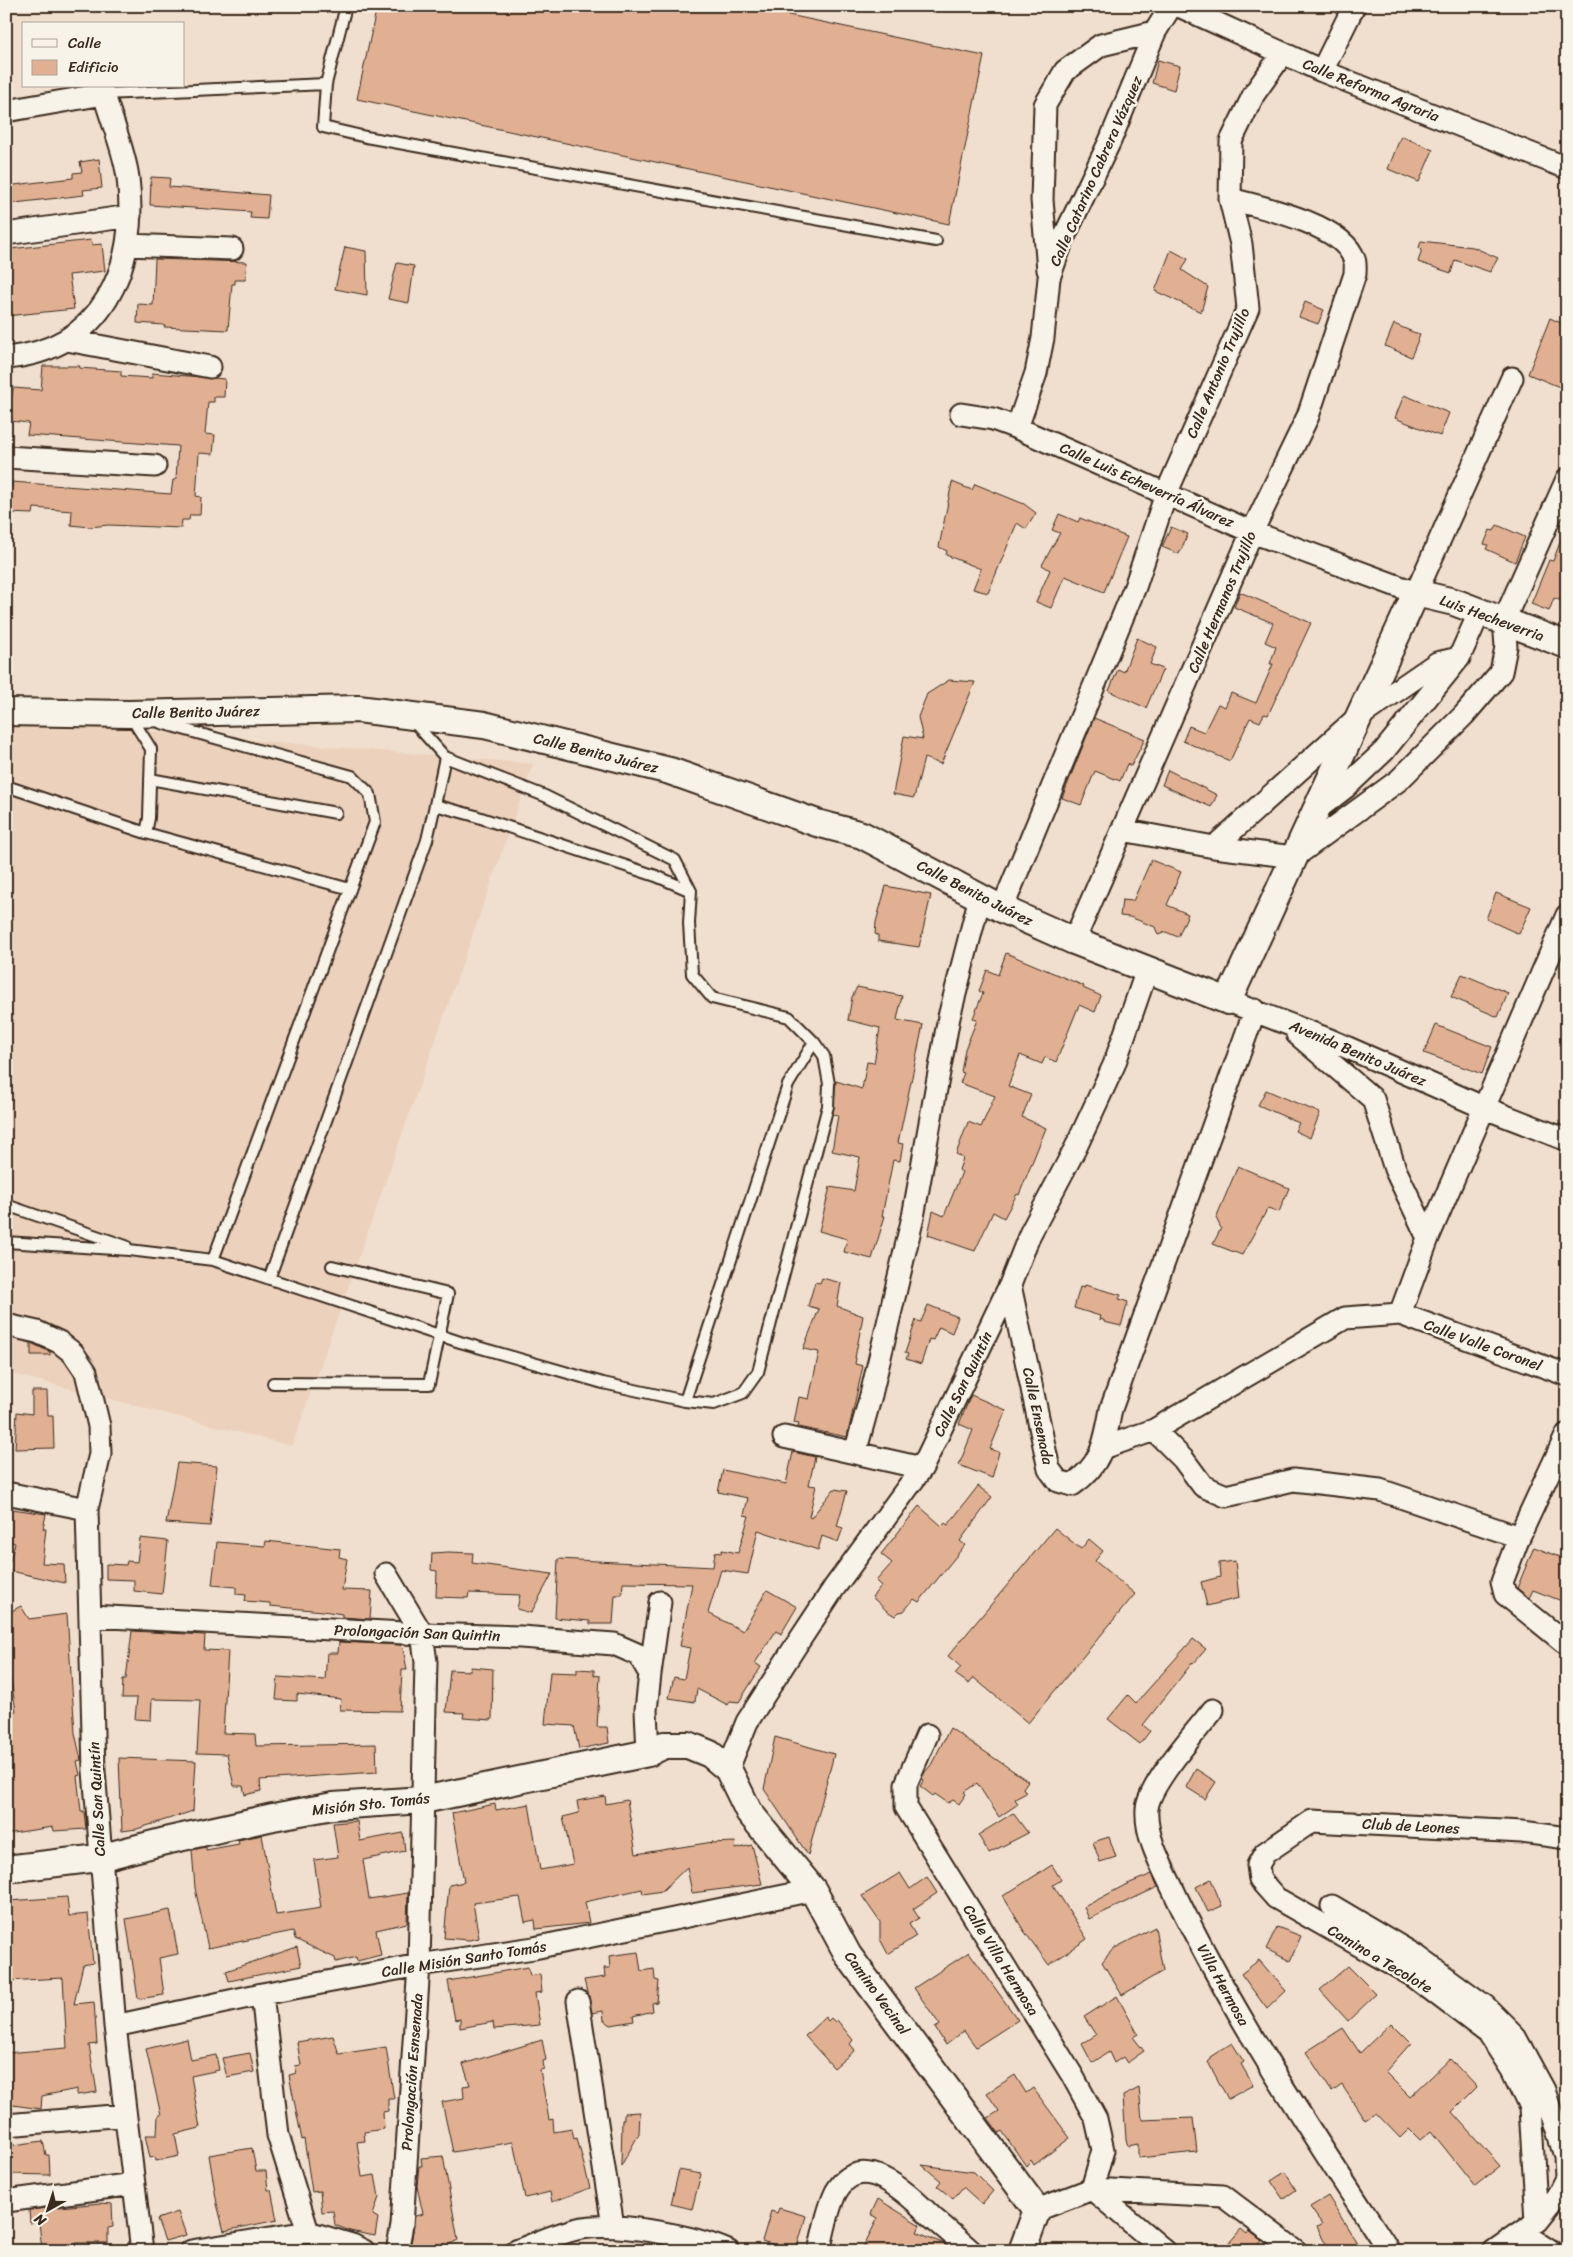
<svg xmlns="http://www.w3.org/2000/svg" width="1573" height="2257" viewBox="0 0 1573 2257" font-family="Sriracha,sans-serif">
	<rect width="100%" height="100%" fill="#f0dfce"/>
	<filter id="ink" filterUnits="userSpaceOnUse"><feTurbulence type="fractalNoise" baseFrequency=".02" numOctaves="2"/><feDisplacementMap in="SourceGraphic" scale="10" xChannelSelector="R" yChannelSelector="G"/><feConvolveMatrix kernelMatrix="1 2 1 2 8 2 1 2 1" color-interpolation-filters="sRGB"/></filter>
	<g filter="url(#ink)">
		<path fill="#ecd1bc" d="M6,719L533,764L292,1446L6,1372Z"/>
		<path fill="#e1b092" stroke="#3b2a1e" d="M377,6H746L984,56L949,224L357,99Z
			M1158,60L1180,66L1174,90L1152,83Z
			M1401,136L1433,150L1419,182L1388,169Z
			M99,159L102,188L83,190L84,195L6,204V186L73,178V173L82,172L80,162Z
			M151,177L170,178L169,187L269,195L267,219L250,218L251,212L150,205Z
			M91,240L92,245L102,244L105,271L69,275L74,309L6,316V252H10V249Z
			M1421,241L1473,247L1498,258L1490,272L1455,260L1451,273L1418,262L1422,249L1419,248Z
			M345,247L366,251L367,295L335,289Z
			M1171,250L1188,259L1182,270L1208,287L1201,312L1155,291Z
			M155,259L247,262L245,280H235V284H232L228,330L164,327V325L137,323L138,304L153,305Z
			M397,263L414,266L409,303L388,299Z
			M1305,302L1324,310L1318,324L1299,317Z
			M1550,318L1567,326V390L1528,374Z
			M1394,324L1420,335L1411,357L1385,346Z
			M43,366H80L79,368L121,371V376L152,378V373L225,379L224,397H214V402H208L205,434L215,435L213,454L199,453L196,496L201,497L200,515H190L189,520H182L181,528L108,525L90,527L71,525L72,511L34,508L33,514L6,513V487H12V482L171,494L173,480H176L178,446L27,435L29,423L10,421V416H6V396L12,397L13,388L41,390Z
			M1404,395L1449,413L1440,436L1395,418Z
			M952,482L972,490L975,484L1024,504L1036,513L1026,529L1017,523L988,593L973,589L981,569L946,555L947,551L939,547Z
			M1059,514L1078,522L1080,518L1127,537L1104,592L1065,576L1051,608L1036,602L1050,570L1042,565L1060,533L1052,530Z
			M1497,525L1525,537L1515,562L1486,549L1488,545L1484,544L1490,530L1494,531Z
			M1171,527L1188,534L1179,554L1162,547Z
			M1565,529L1567,603L1554,598L1549,611L1531,604L1549,560L1553,561Z
			M1240,592L1311,623L1268,715L1264,714L1260,722L1250,718L1230,761L1183,741L1189,726L1204,732L1218,704L1225,707L1231,693L1256,703L1273,664H1270L1276,647L1265,642L1273,623L1234,607Z
			M1137,638L1157,647L1150,664L1163,669L1146,708L1109,691L1118,669L1124,672Z
			M949,680L975,682L941,764L924,758L914,798L893,794L904,736L923,739L918,717L927,694Z
			M1094,718L1145,739L1131,766L1127,764L1120,781L1095,771L1081,805L1062,798Z
			M1168,770L1217,795L1211,807L1162,785Z
			M1151,860L1181,872L1167,905L1188,914L1178,937L1166,932L1158,935L1155,927L1130,917L1120,916L1122,900L1133,901Z
			M886,886L931,895L919,947L878,941V935L875,934L876,922Z
			M1496,893L1531,907L1519,934L1486,919Z
			M1006,953L1084,986L1083,988L1101,996L1095,1012L1079,1005L1056,1062L1045,1057L1042,1064L1020,1055L1008,1086L1031,1095L1022,1117L1046,1128L1019,1195L1017,1194L1004,1218L993,1212L975,1251L928,1235L933,1211L944,1216L962,1172L959,1170L963,1158L956,1154L968,1122L981,1127L995,1096L960,1083L964,1073L961,1072L965,1049L977,1020L973,1018L983,993L979,991L987,970L998,975Z
			M1462,974L1508,993L1498,1017L1451,997Z
			M857,987L902,996L897,1020L923,1025L898,1143L903,1144L900,1161L893,1160L882,1216H885L872,1259L844,1252L847,1239L819,1231L830,1187L854,1191L860,1157L832,1151L838,1115L833,1114L836,1081L862,1089L867,1062L874,1063L880,1028L848,1020L852,997Z
			M1436,1025L1492,1047L1482,1074L1424,1053Z
			M1266,1090L1320,1113L1310,1138L1295,1131L1299,1123L1258,1105Z
			M1238,1166L1289,1188L1279,1212L1268,1208L1242,1255L1213,1244L1221,1228L1216,1218Z
			M822,1278L841,1283L837,1306L863,1316L855,1358H856L855,1364L863,1366L847,1437L798,1427L799,1424L794,1423L799,1397L809,1399L819,1352L803,1349L819,1309L808,1306L815,1282L820,1283Z
			M1085,1285L1121,1295L1119,1299L1128,1302L1121,1326L1104,1322V1320L1099,1319L1100,1316L1074,1308L1080,1287L1084,1288Z
			M928,1305L958,1317L952,1333L939,1327L933,1340L929,1339L921,1364L906,1359L908,1354L905,1353L916,1320L921,1322Z
			M31,1343L50,1352V1355H31Z
			M32,1391H47L48,1416H53L54,1448L15,1449L17,1412L32,1414Z
			M971,1395L1006,1410L990,1449L999,1452L992,1478L959,1465L973,1430L959,1424Z
			M793,1452L815,1457L809,1485L816,1486L809,1517L811,1518L834,1489L847,1491L837,1526L843,1528L838,1542L822,1536L818,1550L758,1530L748,1574L721,1570L708,1613L743,1631L767,1590L797,1607L781,1634L776,1631L755,1663L761,1667L739,1702L730,1701L728,1705L697,1689L695,1702L669,1698L674,1677L684,1679L690,1648L680,1646L692,1584L623,1583L622,1595H615L613,1624H590V1621L555,1618L558,1559L713,1567L715,1552L721,1553L722,1550L738,1553L749,1516L744,1515L748,1498L718,1492L723,1470L786,1484Z
			M177,1463L217,1466L210,1526L166,1523Z
			M978,1486L992,1497L960,1541L965,1545L919,1602L914,1599L904,1611L899,1612L895,1616L887,1611L872,1597L881,1586L876,1581L892,1563L881,1554L919,1506L942,1526L945,1523L948,1525Z
			M6,1508L46,1514L43,1529H46L42,1563L64,1564L65,1583L6,1570V1561H10L15,1543L6,1541Z
			M1055,1528L1081,1549L1089,1539L1103,1551L1095,1561L1135,1594L1028,1723L974,1678L969,1684L955,1674L961,1667L948,1656Z
			M140,1538L168,1541L162,1594L134,1591V1580L106,1579V1564L126,1565L127,1561L137,1562Z
			M266,1541L340,1549L339,1557L347,1559L342,1590L372,1591L370,1619L342,1617V1614L323,1611L270,1606V1603L245,1601L246,1595L236,1594V1587L212,1585L217,1542L265,1546Z
			M1534,1547L1567,1560V1603L1533,1590L1529,1598L1517,1588Z
			M448,1552L473,1553L472,1563L552,1574L531,1613L517,1609L520,1595L469,1593L468,1598L436,1597L437,1571L431,1570L432,1553Z
			M1235,1561L1239,1598L1207,1606L1201,1582L1220,1577L1219,1563Z
			M21,1606L29,1619L67,1614L75,1733L81,1760L77,1761L80,1775L77,1776L81,1811H84L86,1829L54,1831L53,1827L6,1834V1712L16,1711L11,1680H6V1665L10,1664L6,1614Z
			M132,1631L205,1635L204,1650L228,1651L223,1733L255,1734L256,1746L376,1744L377,1772L260,1780L261,1791L245,1795L243,1786H234L227,1754L197,1753L200,1700L152,1699L151,1720L135,1719L137,1698H122L123,1679H126Z
			M1193,1639L1206,1649L1194,1663L1193,1662L1143,1725L1150,1731L1140,1744L1108,1719L1128,1695L1136,1703Z
			M339,1642L400,1645L403,1648L407,1670H402L400,1711L340,1710L341,1699L297,1694V1701L276,1700L278,1677L325,1680L327,1653H338Z
			M471,1667L493,1669L492,1720L463,1718L464,1713L446,1712L450,1670L471,1671Z
			M577,1669L594,1670V1675L600,1676L597,1727H607L609,1743L579,1749L574,1726L545,1724L550,1672L577,1673Z
			M950,1728L1028,1781L1023,1788L1026,1793L1015,1799L1018,1804L999,1817L977,1783L964,1792L966,1794L959,1804L953,1800L948,1803L935,1794L933,1796L920,1786L924,1780L922,1778L925,1772L931,1765Z
			M775,1737L834,1754L808,1855L764,1789Z
			M119,1758L196,1761L193,1811L137,1829L122,1831Z
			M1196,1769L1216,1782L1205,1799L1186,1787Z
			M605,1796L606,1804L627,1800L636,1854L713,1842L711,1843L735,1842L736,1849L752,1845L762,1884L692,1893L687,1867L662,1891L643,1894L642,1889L585,1902L589,1923L536,1929L535,1920L525,1922L520,1897L473,1903L479,1938L469,1940L444,1938L449,1885L464,1882L452,1813L495,1804L496,1810L529,1804L540,1870L573,1864L563,1817L579,1813L577,1801Z
			M1013,1813L1028,1833L989,1853L978,1835Z
			M357,1821L360,1841L403,1833L405,1851L363,1860L369,1899L408,1893L407,1923L376,1930L381,1955L357,1961L356,1957L336,1962L335,1958L295,1939L293,1931L208,1948L195,1888L192,1850L206,1847V1850L239,1844L238,1840L262,1835L276,1915L321,1908L314,1860L338,1857L333,1823Z
			M1109,1837L1116,1857L1100,1862L1093,1842Z
			M1052,1865L1061,1880L1053,1885L1087,1939L1049,1965L1024,1931L1003,1896Z
			M900,1873L910,1889L927,1877L937,1893L913,1909L919,1918L909,1924L916,1936L888,1954L880,1939V1922L862,1896Z
			M1152,1874L1158,1887L1089,1919L1084,1907L1125,1885Z
			M1211,1879L1222,1906L1208,1912L1196,1887Z
			M67,1897L69,1916L88,1914L93,1963L83,1965L74,2004L94,2002L97,2044L89,2045L97,2092L77,2095V2089L42,2096L41,2109L6,2104V2053L67,2048L63,1978L6,1981V1936H9L8,1901Z
			M170,1910L178,1954L159,1958L164,1995L138,1999L126,1919Z
			M1155,1927L1163,1971L1122,1995L1102,1962L1113,1949Z
			M1277,1927L1301,1936L1290,1961L1266,1949Z
			M297,1947L301,1966L229,1981L226,1971Z
			M638,1952L641,1971L654,1969L655,1980L659,1981L657,2002L652,2003L653,2011L633,2016L634,2021L611,2025L604,2020L603,2011L592,2013L584,1980L605,1977L604,1968H610L609,1956Z
			M969,1952L1018,2020L976,2047L964,2031L946,2045L935,2028L940,2025L914,1988Z
			M1259,1960L1286,1991L1267,2009L1241,1974Z
			M1348,1966L1376,1994L1348,2021L1320,1990Z
			M528,1967L530,1976L540,1974L542,1992L535,1993L540,2025L494,2029L493,2022L460,2028V2019L455,2020L448,1981Z
			M1117,1996L1138,2034L1133,2037L1144,2051L1127,2063L1123,2057L1114,2063L1109,2052L1092,2063L1082,2044L1096,2035L1084,2017Z
			M825,2017L828,2021L831,2018L835,2022L837,2020L853,2040L850,2044L855,2050L834,2068L805,2036Z
			M1391,2023L1411,2043L1385,2072L1410,2097L1450,2059L1477,2087L1452,2112L1500,2166L1475,2186L1431,2131L1420,2140L1409,2129L1400,2138L1376,2113L1365,2120L1342,2085L1332,2092L1306,2052L1343,2028L1360,2053Z
			M333,2036L339,2054L386,2047L394,2099H388V2111L383,2112L384,2129L364,2132L365,2141L357,2142L362,2177L375,2175L379,2197L373,2215L378,2218L375,2236L350,2231L335,2225L333,2211L322,2212L320,2191L312,2192L304,2139L302,2140L289,2075L297,2073L295,2066L301,2065L297,2042Z
			M187,2039L191,2060L216,2055L219,2070L191,2076L200,2128L175,2134L179,2156L156,2161L155,2157L150,2158L145,2135H157L158,2115H161L146,2049Z
			M542,2040L546,2060L543,2061L544,2069L540,2070L549,2120L553,2119L554,2132L572,2129L574,2139L577,2138L590,2188L552,2202L550,2192L525,2198L513,2142L453,2152L442,2102L464,2098L463,2086L470,2085L463,2064Z
			M1232,2043L1244,2062L1241,2064L1253,2085L1228,2099L1208,2062L1211,2059L1210,2057Z
			M250,2053L254,2072L227,2077L222,2058Z
			M1015,2075L1026,2093L1033,2088L1070,2138L1034,2165L1031,2160L1026,2166L1002,2131L999,2133L988,2118L999,2111L987,2093Z
			M1139,2088L1142,2120L1193,2118L1197,2152L1138,2158V2144L1128,2146L1126,2139L1123,2096Z
			M640,2112L639,2134L621,2166L622,2120L624,2119V2113Z
			M43,2141L46,2155H49L50,2175L6,2174V2146Z
			M252,2148L256,2171H266L268,2190H271L277,2220L224,2231L217,2204L209,2155Z
			M443,2156L458,2240L436,2251H410L415,2216L423,2214L417,2186L419,2166H422L421,2158Z
			M922,2165L974,2172L993,2191L982,2204L963,2187L953,2199L937,2186L941,2181Z
			M679,2170L701,2174L692,2209L671,2204Z
			M1285,2172L1296,2190L1283,2199L1271,2181Z
			M1328,2196L1362,2251H1330L1317,2227L1322,2224L1310,2207Z
			M878,2199L920,2225L917,2232L944,2244L952,2251H861L878,2218L871,2214Z
			M101,2203L112,2204L113,2227L108,2228V2243H75L76,2246H71L72,2251H42L39,2222L30,2223L29,2210Z
			M779,2208L806,2216L796,2251H777L778,2246L762,2241L771,2211L777,2213Z
			M178,2212L186,2235L165,2241L157,2219Z
			M1241,2229L1247,2234L1249,2231L1262,2241L1259,2244L1267,2251H1222Z"/>
		<g fill="none" stroke-linecap="round" stroke-linejoin="round">
			<g stroke="#3b2a1e" stroke-width="14">
				<path id="service" d="M346,6L326,84L323,127L366,137L936,241
					M104,94L326,84
					M161,723L352,776L370,794L375,822L213,1260
					M150,779L336,813
					M6,786L146,833L149,818L151,749L131,717
					M435,805L445,757
					M146,833L350,889
					M6,1205L126,1246
					M6,1242L129,1250L213,1260L460,1342L603,1383L685,1401L714,1404L743,1393L758,1372L828,1106L829,1084L824,1056L814,1042L789,1017L712,998L692,974L689,923L691,891L675,860L545,796L445,757L413,721
					M269,1279L427,840L435,805L472,815L656,876L691,891
					M273,1383L429,1384L448,1294L332,1266
					M685,1401L788,1085L814,1042"/>
			</g>
			<g stroke="#3b2a1e" stroke-width="25">
				<path id="minor" d="M1179,6L1322,71L1567,168
					M1322,71L1354,6
					M6,111L104,94C111,120 125,152 128,178C139,266 103,350 6,358
					M6,234L130,216
					M127,245L232,249
					M1048,270L1042,200L1045,105L1065,71L1101,45L1155,32
					M67,340L210,367
					M961,414L993,419L1017,428L1252,532L1416,593L1512,378
					M1017,428L1036,373L1043,338L1049,278L1063,239L1110,141L1155,32L1171,6
					M6,457L155,466
					M1315,811L1346,787L1384,751L1459,658L1480,611
					M1122,830L1214,847L1294,857L1399,780L1464,715L1501,672L1506,647L1504,620L1567,479
					M1214,847L1357,718L1437,663L1459,658
					M1002,909L1135,587L1166,494L1248,308L1241,244L1230,199L1231,141L1254,94L1283,53
					M1074,941L1252,532L1308,416L1355,274C1355,270 1356,263 1354,259C1343,224 1261,207 1230,199
					M1228,1001L1330,1040L1485,1108L1567,1140
					M1297,1034L1373,1099L1395,1169L1428,1238
					M1010,1285L1049,1469L1058,1481L1072,1485C1102,1465 1105,1442 1111,1409L1255,1010
					M1400,1314L1428,1238L1567,915
					M6,1325L37,1332L59,1342L73,1353L86,1372L99,1426L100,1454L87,1509L94,1771L115,2026L142,2251
					M1154,1430L1183,1459L1203,1486L1226,1496L1293,1480L1380,1490L1519,1537
					M1567,1434L1519,1537L1502,1582L1505,1594L1564,1642H1567
					M784,1437L922,1468
					M1103,1448L1154,1430L1345,1318L1400,1314L1567,1375
					M855,1453L871,1395L913,1217L949,1017L980,897
					M6,1493L87,1509
					M386,1574L422,1634L426,1662L419,1965L402,2225L397,2251
					M91,1616L422,1634L521,1637L614,1644L639,1655L650,1674L646,1710L648,1753
					M650,1674L660,1602
					M1213,1710C1196,1732 1149,1784 1147,1809C1145,1840 1165,1871 1177,1898C1237,2022 1314,2136 1389,2251
					M927,1735L906,1784V1807L1072,2075L1096,2119L1103,2150L1092,2189L1165,2251
					M728,1769L747,1722L795,1647L834,1588L922,1468L1010,1285L1030,1234L1076,1147L1114,1065L1147,970
					M1332,1906L1418,1957L1485,2006L1514,2035L1544,2090L1565,2156L1566,2178L1557,2196L1537,2221L1494,2251
					M262,1994L278,2135L308,2232
					M578,2001L613,2226
					M115,2026L262,1994L419,1965L534,1948L813,1890
					M6,2125L125,2115
					M6,2201L134,2184
					M1037,2210L1092,2189L1223,2196L1296,2251
					M1537,2221L1530,2108L1512,2070L1488,2033L1413,1976L1276,1898L1260,1880L1258,1865L1265,1853L1312,1821L1522,1832L1567,1838
					M1523,2233L1550,2251
					M191,2251L308,2232L352,2245L364,2251
					M516,2251C537,2243 560,2232 582,2228C618,2222 694,2236 728,2251
					M819,2251C824,2231 827,2210 836,2192C862,2146 911,2197 933,2218C946,2229 959,2240 971,2251"/>
			</g>
			<g stroke="#3b2a1e" stroke-width="30">
				<path id="tertiary" d="M6,712L129,714L358,709L484,725L670,771L817,823L862,835L1002,909L1074,941L1228,1001L1416,593L1454,602L1567,645
					M6,1869L99,1858L165,1841L273,1817L333,1806L423,1800L648,1753L664,1745H688L710,1754L728,1769L749,1812L813,1890L848,1955L1037,2210L1022,2251"/>
			</g>
			<use href="#service" stroke="#f7f3e8" stroke-width="10"/>
			<use href="#minor" stroke="#f7f3e8" stroke-width="21"/>
			<use href="#tertiary" stroke="#f7f3e8" stroke-width="26"/>
		</g>
	</g>
	<g text-anchor="middle" dominant-baseline="central" stroke-width="5" stroke-linejoin="round" paint-order="stroke">
		<g font-size="15" fill="#3b2a1e" stroke="#f7f3e8">
			<text transform="translate(1371 90) rotate(22)">Calle Reforma Agraria</text>
			<text transform="translate(1096 171) rotate(-66)">Calle Catarino Cabrera Vázquez</text>
			<text transform="translate(1218 373) rotate(-67)">Calle Antonio Trujillo</text>
			<text transform="translate(1147 485) rotate(24)">Calle Luis Echeverría Álvarez</text>
			<text transform="translate(1222 602) rotate(-67)">Calle Hermanos Trujillo</text>
			<text transform="translate(1492 618) rotate(20)">Luis Hecheverria</text>
			<text transform="translate(196 712) rotate(-1)">Calle Benito Juárez</text>
			<text transform="translate(596 753) rotate(14)">Calle Benito Juárez</text>
			<text transform="translate(975 893) rotate(27)">Calle Benito Juárez</text>
			<text transform="translate(1358 1053) rotate(23)">Avenida Benito Juárez</text>
			<text transform="translate(1483 1345) rotate(20)">Calle Valle Coronel</text>
			<text transform="translate(963 1384) rotate(-64)">Calle San Quintín</text>
			<text transform="translate(1038 1416) rotate(78)">Calle Ensenada</text>
			<text transform="translate(417 1633) rotate(2)">Prolongación San Quintin</text>
			<text transform="translate(97 1799) rotate(-93)">Calle San Quintín</text>
			<text transform="translate(371 1804) rotate(-6)">Misión Sto. Tomás</text>
			<text transform="translate(1411 1826) rotate(3)">Club de Leones</text>
			<text transform="translate(464 1959) rotate(-9)">Calle Misión Santo Tomás</text>
			<text transform="translate(1380 1959) rotate(31)">Camino a Tecolote</text>
			<text transform="translate(1001 1960) rotate(58)">Calle Villa Hermosa</text>
			<text transform="translate(1223 1985) rotate(61)">Villa Hermosa</text>
			<text transform="translate(877 1993) rotate(54)">Camino Vecinal</text>
			<text transform="translate(412 2072) rotate(-86)">Prolongación Esnsenada</text>
		</g>
	</g>
	<rect width="1573" height="2257" fill="none" stroke="#f7f3e8" stroke-width="25"/>
	<rect x="12" y="12" width="1548" height="2232" fill="none" stroke="#3b2a1e" stroke-width="2" filter="url(#ink)"/>
	<rect x="22" y="22" width="162" height="65" fill="#f7f3e8" stroke="#aca397"/>
	<rect x="32" y="39" width="25" height="8" fill="#f7f3e8" stroke="#aca397"/>
	<text x="68" y="48" font-size="15" fill="#3b2a1e">Calle</text>
	<rect x="32" y="60" width="25" height="15" fill="#e1b092" stroke="#aca397"/>
	<text x="68" y="72" font-size="15" fill="#3b2a1e">Edificio</text>
	<g transform="translate(48 2210) rotate(219)" stroke="#f7f3e8" stroke-width="4" paint-order="stroke">
	<path d="M0-4L9 19L0 12L-9 19Z" fill="#3b2a1e"/>
	<text y="-8" font-size="14" font-weight="bold" text-anchor="middle" fill="#3b2a1e">N</text>
	</g>
</svg>
